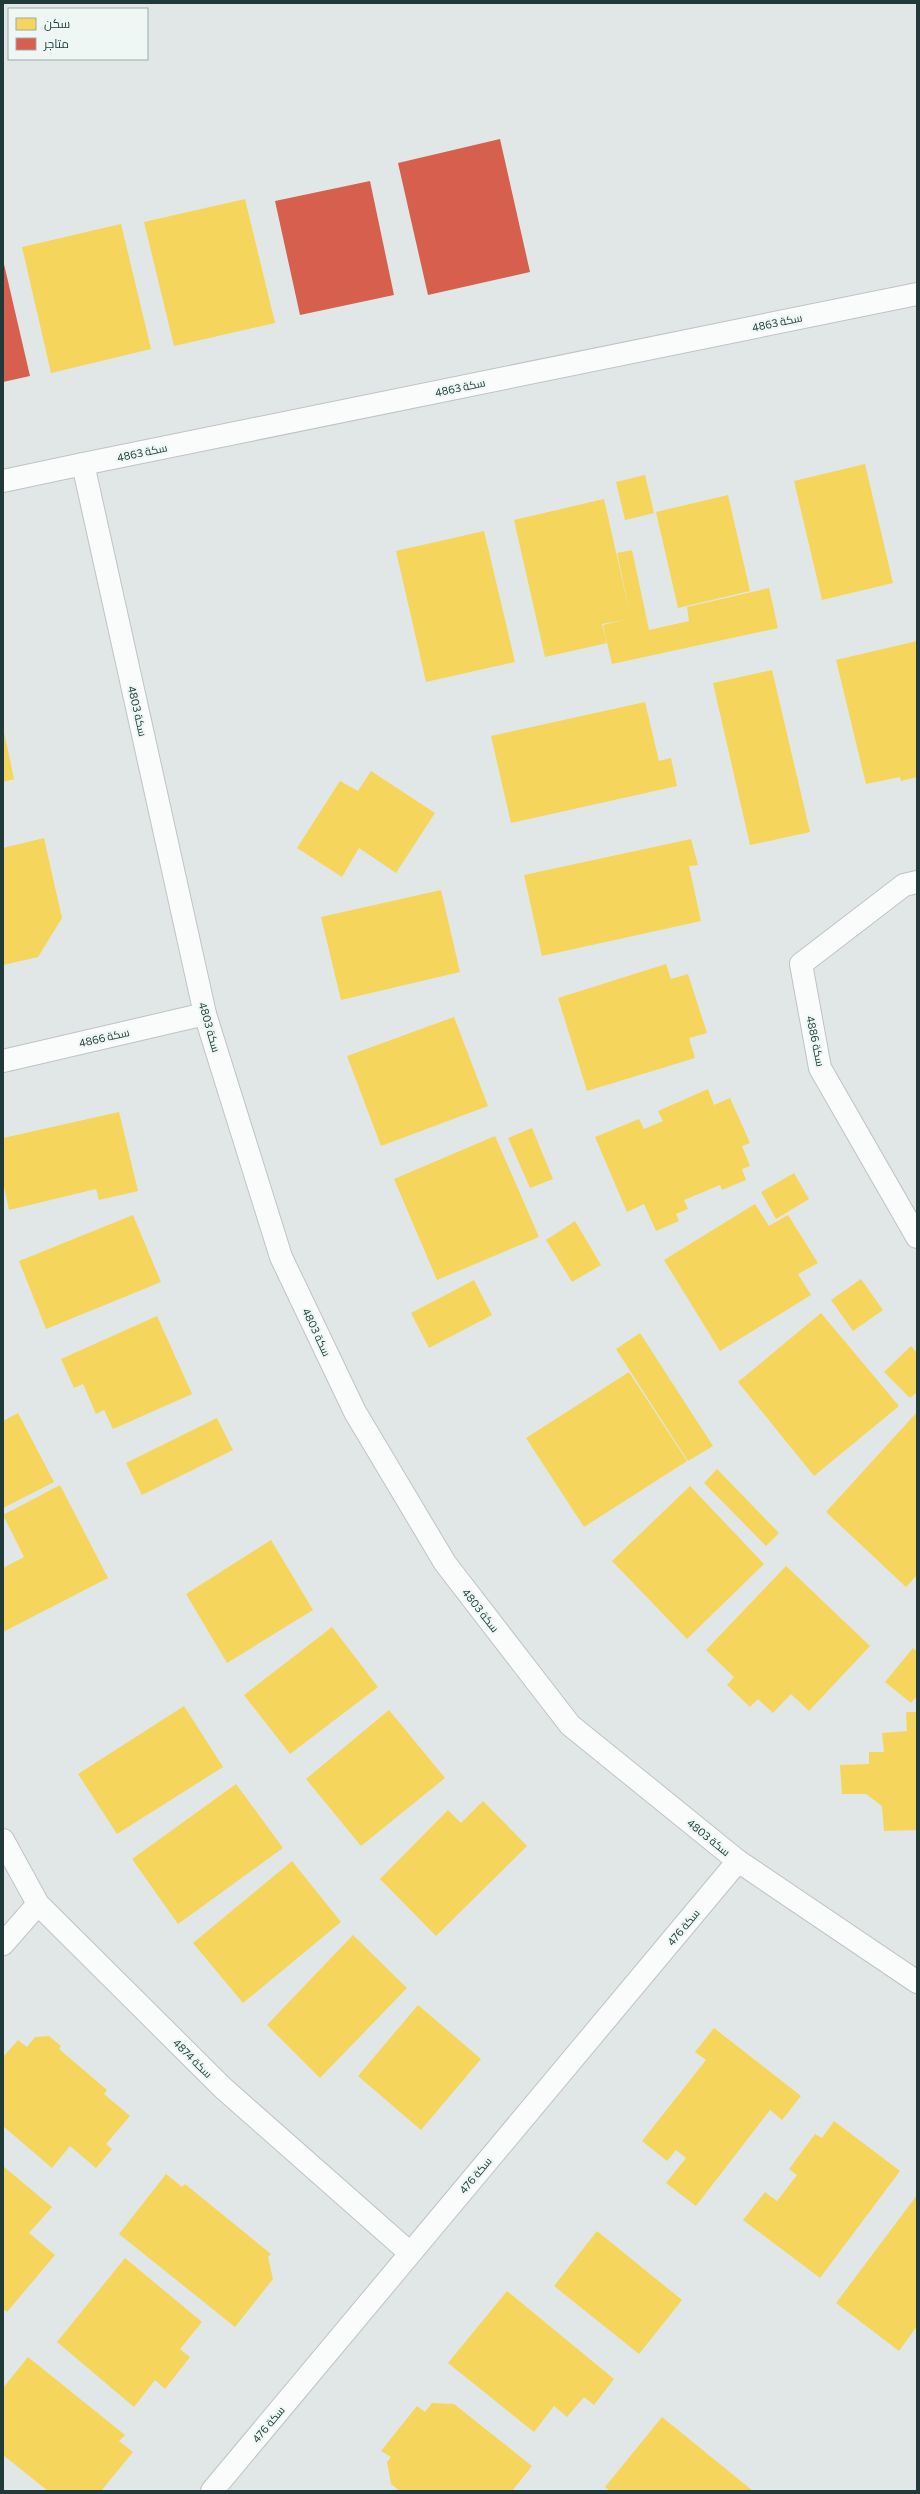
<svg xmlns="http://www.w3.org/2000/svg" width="920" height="2494" viewBox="0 0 920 2494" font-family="Commissioner,Cairo,sans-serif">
	<rect width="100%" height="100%" fill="#e1e7e6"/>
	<path fill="#f6d55c" d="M245,199L275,323L174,346L144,222Z
		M121,224L151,349L51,373L22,247Z
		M865,464L893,583L822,600L794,481Z
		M645,475L654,513L625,520L616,482Z
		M728,495L750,591L678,608L656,512Z
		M604,499L631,619L617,553L632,550L649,630L689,621L687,607L769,588L778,628L612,664L603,625L624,620L602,624L607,643L545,657L514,520Z
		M484,531L515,662L426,682L396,551Z
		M917,641V777L901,781L900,777L866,784L836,660Z
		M772,670L810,832L750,845L713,683Z
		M645,702L659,761L671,758L677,786L511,823L491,736Z
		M4,732L14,779L3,782V733Z
		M371,771L435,813L396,873L359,848L342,877L297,848L340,781L358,791Z
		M44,838L62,918L38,957L3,965V848Z
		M691,839L698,865L689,866L701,921L542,956L524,875Z
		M441,890L460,972L341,1000L321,917Z
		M666,964L671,979L688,974L707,1033L689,1038L695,1058L587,1091L558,998Z
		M454,1017L488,1106L381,1146L347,1056Z
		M708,1089L714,1105L730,1098L750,1143L742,1146L750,1166L742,1169L746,1180L722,1190L720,1185L684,1200L688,1209L676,1214L679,1221L656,1231L644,1204L627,1212L595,1137L639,1119L644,1129L663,1121L658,1111Z
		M119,1112L138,1191L99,1200L96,1189L9,1210L3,1182V1138Z
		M532,1128L553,1179L530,1188L508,1138Z
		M495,1136L539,1237L437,1280L394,1179Z
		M794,1173L809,1199L776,1219L761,1192Z
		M755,1204L769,1226L788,1215L818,1263L798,1274L811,1295L720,1351L664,1260Z
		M133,1215L161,1282L46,1329L19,1261Z
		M575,1221L601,1265L572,1282L546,1240Z
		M861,1279L883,1310L853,1331L831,1300Z
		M474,1280L492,1315L429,1348L411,1313Z
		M821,1313L899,1406L814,1476L738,1382Z
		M157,1316L192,1394L113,1429L104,1410L96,1414L83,1384L74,1388L61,1359Z
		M640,1333L713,1446L688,1461L616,1349Z
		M911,1346L917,1353V1392L910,1398L884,1372Z
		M629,1372L687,1461L584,1527L526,1438Z
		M917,1412V1575L906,1587L826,1512Z
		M18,1413L54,1482L3,1508V1421Z
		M217,1418L233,1450L142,1495L126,1463Z
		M717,1469L779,1533L766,1546L704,1483Z
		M60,1485L108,1578L3,1632V1568L24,1557L3,1515Z
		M690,1486L764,1564L687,1639L612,1561Z
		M271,1540L313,1610L227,1663L186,1594Z
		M786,1566L870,1646L809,1711L791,1694L773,1713L758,1699L750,1707L727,1685L734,1677L706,1650Z
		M332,1627L378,1687L290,1754L244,1695Z
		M913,1648L917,1652V1696L911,1703L885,1682Z
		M184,1706L223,1767L117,1834L78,1774Z
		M389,1710L445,1778L361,1846L306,1779Z
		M906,1712H917V1830L884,1831L882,1806L866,1794H842L840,1765L869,1764V1752H884L882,1733L907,1731Z
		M236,1784L283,1848L178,1924L132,1859Z
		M483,1801L527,1846L436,1936L380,1879L448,1810L461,1823Z
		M292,1861L341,1922L243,2003L193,1943Z
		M353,1935L407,1988L320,2078L267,2025Z
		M418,2005L481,2059L421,2130L358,2076Z
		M714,2028L801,2096L782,2120L770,2110L696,2206L666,2183L686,2158L676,2150L667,2161L642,2141L706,2060L695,2052Z
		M49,2036L61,2046L59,2049L107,2090L104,2094L130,2116L106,2144L112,2149L96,2168L70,2146L52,2168L3,2126V2057L18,2040L27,2047L35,2037Z
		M834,2121L900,2171L820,2278L743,2220L765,2192L777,2201L797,2175L789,2169L815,2134L822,2138Z
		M3,2166L52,2207L29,2233L55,2255L7,2312L3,2309Z
		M166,2174L182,2187L185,2184L271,2254L268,2257L273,2279L235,2327L119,2234Z
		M917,2195V2326L899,2351L836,2303Z
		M597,2231L682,2300L639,2354L554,2286Z
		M125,2258L202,2322L180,2349L190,2357L165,2389L155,2380L134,2407L57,2342Z
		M507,2291L614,2379L594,2405L584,2397L567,2417L554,2406L534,2432L448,2363Z
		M28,2357L125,2435L119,2441L133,2452L101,2491H48L3,2455V2388Z
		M432,2403L454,2404L532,2466L512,2491H400L391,2484L387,2462L391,2457L381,2451L417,2406L425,2412Z
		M662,2417L753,2491H610L605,2487Z"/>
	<path fill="#d6604d" d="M500,139L530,272L428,295L398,163Z
		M370,181L394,295L300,315L275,201Z
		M4,264L30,376L3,382V265Z"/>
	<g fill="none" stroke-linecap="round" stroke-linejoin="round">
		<g stroke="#bec4c3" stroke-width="24">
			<path id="street" d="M83,464L917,294
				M917,882L904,885L801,964L820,1068L917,1237
				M3,1061L205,1014
				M3,1840L38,1904L223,2088L410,2253
				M3,1944L38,1904
				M212,2491L738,1861"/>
		</g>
		<g stroke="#bdc5c3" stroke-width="24">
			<path id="secondary" d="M3,481L83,464L205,1014L281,1257L355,1412L445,1563L570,1725L738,1861L917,1982"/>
		</g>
		<use href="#street" stroke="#fafbfb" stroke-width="22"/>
		<use href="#secondary" stroke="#fafbfb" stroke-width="22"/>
	</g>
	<g text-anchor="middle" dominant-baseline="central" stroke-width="4" stroke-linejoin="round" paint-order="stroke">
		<g font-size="11" fill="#1f3a38" stroke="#eef7f4">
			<text transform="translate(777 322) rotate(-12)">سكة 4863</text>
			<text transform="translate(460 387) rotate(-12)">سكة 4863</text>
			<text transform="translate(142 452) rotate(-12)">سكة 4863</text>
			<text transform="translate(138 711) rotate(77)">سكة 4803</text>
			<text transform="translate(210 1027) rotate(74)">سكة 4803</text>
			<text transform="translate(104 1037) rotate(-13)">سكة 4866</text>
			<text transform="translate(816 1041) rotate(78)">سكة 4886</text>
			<text transform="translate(317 1332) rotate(65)">سكة 4803</text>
			<text transform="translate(481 1610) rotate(52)">سكة 4803</text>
			<text transform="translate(709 1837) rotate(39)">سكة 4803</text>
			<text transform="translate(683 1927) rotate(-50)">سكة 476</text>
			<text transform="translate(193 2058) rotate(45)">سكة 4874</text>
			<text transform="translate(475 2175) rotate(-50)">سكة 476</text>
			<text transform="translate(268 2424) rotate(-50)">سكة 476</text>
		</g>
	</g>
	<rect width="920" height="2494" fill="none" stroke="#1f3a38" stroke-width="8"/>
	<rect x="8" y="8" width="140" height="52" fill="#eef7f4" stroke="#9baba9"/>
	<rect x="16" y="18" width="20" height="12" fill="#f6d55c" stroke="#9baba9"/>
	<text x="44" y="28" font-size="12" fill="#1f3a38">سكن</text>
	<rect x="16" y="38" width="20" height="12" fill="#d6604d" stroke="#9baba9"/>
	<text x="44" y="48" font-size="12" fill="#1f3a38">متاجر</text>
</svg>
